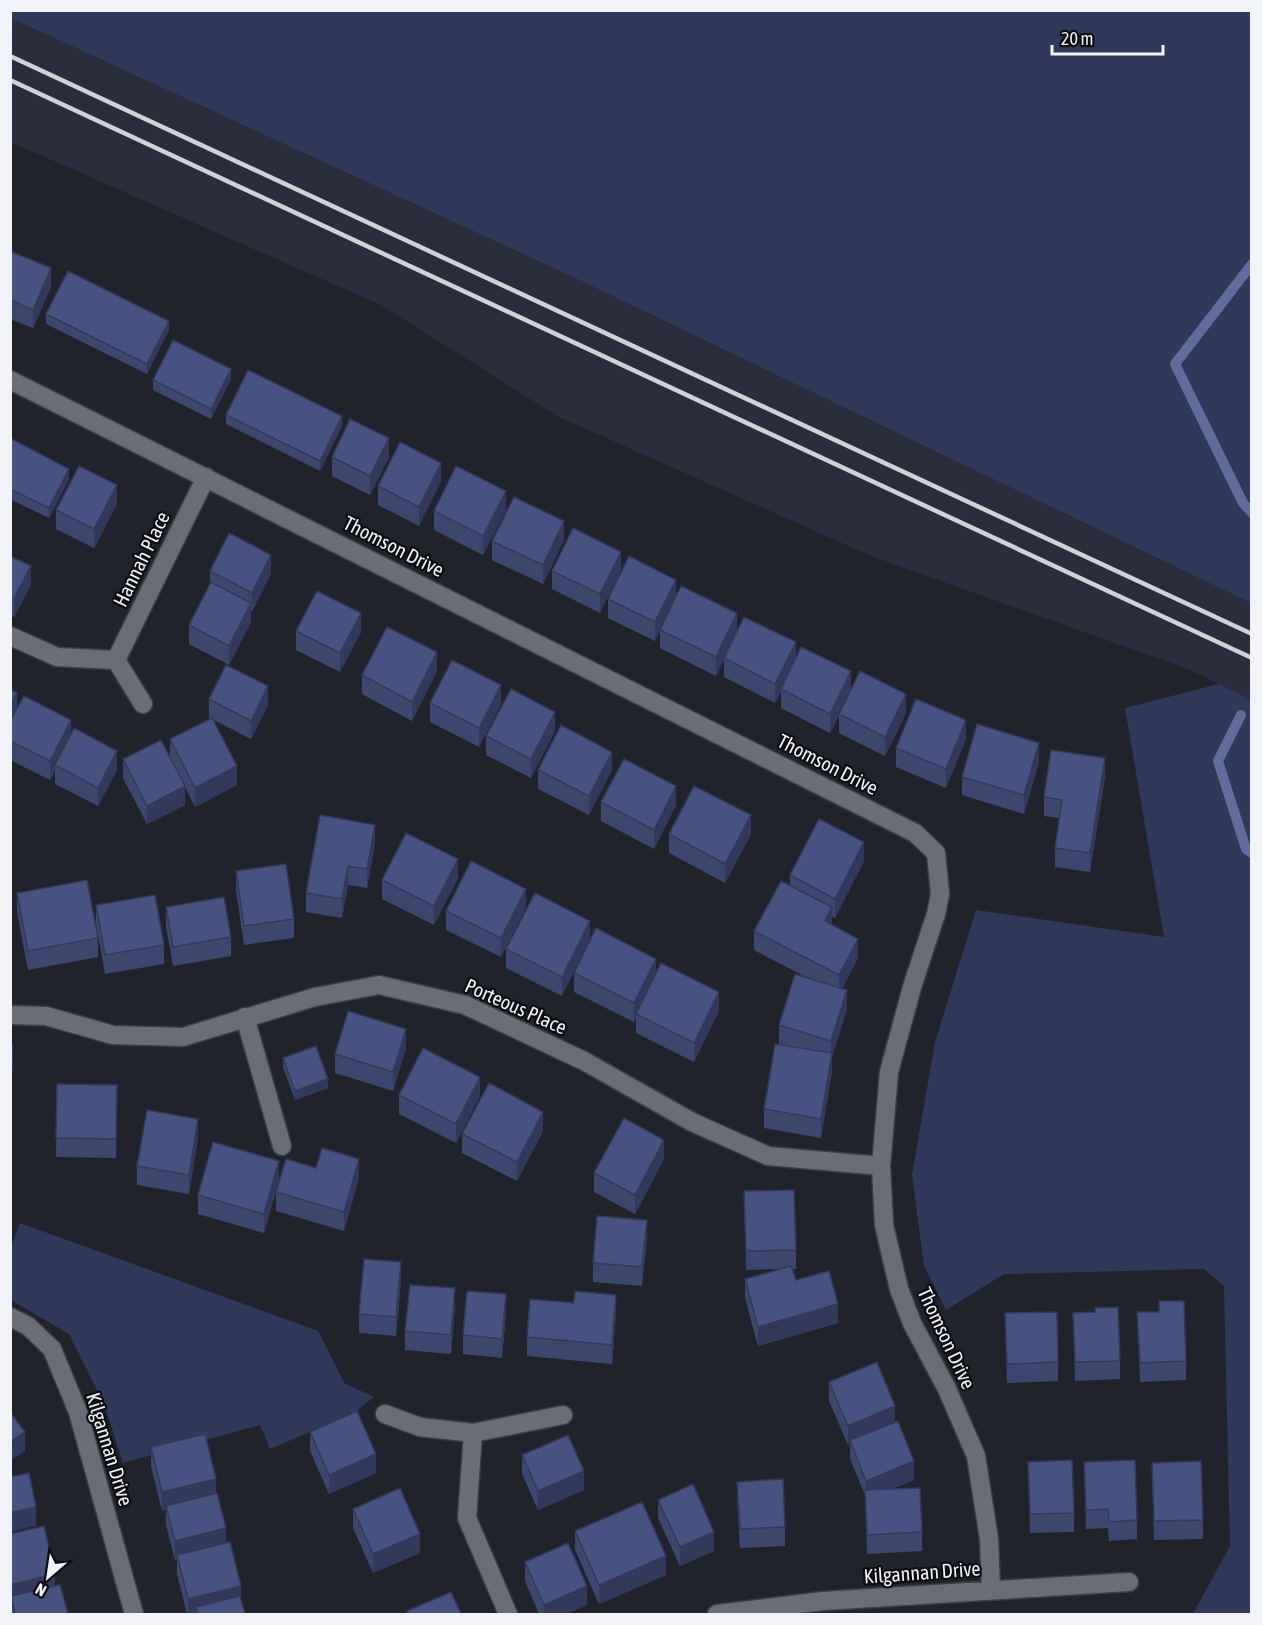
<svg xmlns="http://www.w3.org/2000/svg" width="1262" height="1625" viewBox="0 0 1262 1625" font-family="'Asap Condensed',sans-serif">
	<rect width="100%" height="100%" fill="#21232c"/>
	<path fill="#2a2e3c" d="M11,18L575,278L1251,603V700L1188,669L871,556L557,416L381,305L11,142Z"/>
	<path fill="#31395a" d="M11,10L1251,11V603L575,278L11,18Z
		M1219,684L1252,700L1251,1614H1193L1230,1546L1224,1286L1204,1269L1004,1274L946,1310L924,1266L912,1175L935,1042L976,910L1164,937L1125,708Z
		M20,1223L318,1331L344,1383L374,1397L352,1414L270,1449L260,1425L123,1463L104,1404L69,1334L11,1300L10,1250Z"/>
	<g fill="none" stroke-linecap="round" stroke-linejoin="round">
		<path stroke="#606d9c" stroke-width="10" d="M1252,264L1175,364L1243,503L1252,513
			M1241,715L1218,761L1246,849L1252,853"/>
		<g stroke="#3d3f46" stroke-width="21">
			<path id="minor" d="M10,380L915,833L936,853L940,894L936,914L912,987L889,1072L881,1166L884,1225L899,1289L912,1323L947,1389L976,1456L989,1539L991,1590
				M10,636L57,657L116,660L143,704
				M116,660L206,477
				M10,1015L46,1016L113,1035L183,1037L315,997L379,985L465,1005L584,1061L692,1122L768,1156L881,1166
				M245,1017L282,1146
				M10,1317L28,1326L52,1349L78,1412L134,1614
				M385,1414L420,1427L473,1433L467,1518L508,1614
				M473,1433L563,1415
				M717,1614L823,1601L1129,1582"/>
		</g>
		<use href="#minor" stroke="#6a6d78" stroke-width="18"/>
		<path stroke="#d0d2d8" stroke-width="4.5" d="M10,56L1252,634
			M10,80L1252,658"/>
	</g>
	<path fill="#3d476e" d="M10,251L51,287L33,328L10,319Z
		M46,314L169,330L147,374L46,324Z
		M231,379L211,419L153,390V380Z
		M226,415L342,426L320,471L226,424Z
		M10,438L69,479L49,518L10,499Z
		M332,457H389L370,495L332,476Z
		M441,481L419,526L378,505V486Z
		M117,504L94,548L56,529V510Z
		M506,510L483,555L434,530V511Z
		M564,540L543,584L492,560V541Z
		M621,552L600,613L552,589V571Z
		M10,556L31,585L14,617L10,616Z
		M210,571L271,574L251,611V622L229,665L189,644V625L210,584Z
		M676,597L737,631L796,658L851,688L906,713L885,756L839,733V716L830,733L781,708V692L775,703L724,677V659L716,676L660,648V631L655,641L608,618V599Z
		M296,631L361,632L340,672L296,650Z
		M437,671L412,721L362,694V675Z
		M10,689L17,709L71,734L117,770L98,806L55,784V770L50,780L10,760Z
		M209,699L268,705L251,739L214,720L237,785L195,807L185,787V805L147,824L123,778V759L170,757V739L210,719L209,718Z
		M430,703L501,704L479,747L430,722Z
		M555,731L531,778L486,755V736Z
		M966,739L946,788L896,767V748Z
		M1039,762L1024,814L962,795V777Z
		M538,770H612L589,815L538,789Z
		M1105,777L1090,872L1055,867V848L1059,818L1044,816V797Z
		M601,802L676,805L654,849L601,821Z
		M669,834H751L725,883L669,853Z
		M375,844L367,888L348,885L342,918L306,912V893Z
		M864,861L835,918L832,916V925L858,958L842,989L847,1009L832,1057V1072L821,1138L764,1128V1109L779,1044V1025L808,978L754,950V931L790,886V875Z
		M236,871L294,919V938L244,945L236,890Z
		M458,878L434,925L382,899V880Z
		M17,893L98,938V957L28,970L17,912Z
		M96,905L164,945V964L105,974L96,924Z
		M166,907L231,937V956L173,966L166,926Z
		M526,907L501,957L446,930V911Z
		M590,921L562,996L506,968V949Z
		M574,973L656,974L719,1011L694,1062L636,1033V1018L634,1022L574,992Z
		M406,1048L393,1091L335,1073V1054Z
		M283,1058L328,1088L295,1100L283,1067Z
		M57,1084L117,1085L116,1158L56,1157Z
		M399,1095L480,1096L456,1143L399,1114Z
		M543,1131L517,1181L462,1153V1134Z
		M198,1138L189,1194L137,1185V1166Z
		M664,1159L635,1214L594,1192V1173Z
		M359,1178L344,1231L276,1211V1192Z
		M279,1180L264,1233L198,1214V1195Z
		M744,1191L796,1250V1269H792L796,1280L838,1323L758,1346L745,1298V1279L780,1269L746,1270Z
		M647,1239L642,1286L593,1282V1263Z
		M401,1281L396,1336L359,1333V1314Z
		M455,1307L451,1354L405,1350V1331Z
		M1095,1312L1120,1361V1379L1075,1381L1073,1313Z
		M1137,1312L1186,1361V1380L1140,1382Z
		M506,1313L502,1358L463,1354V1335Z
		M616,1313L612,1364L527,1356V1337Z
		M1005,1313L1058,1362V1381L1007,1383Z
		M829,1382L895,1422L914,1480L892,1489L922,1532V1551L867,1554L865,1495L850,1459V1444L848,1445L829,1401Z
		M310,1432L376,1473L329,1494L310,1451Z
		M151,1447L216,1494L226,1543L245,1614H187L177,1574V1559L175,1560L166,1525V1510L162,1511L151,1466Z
		M522,1455L584,1490L538,1510L522,1474Z
		M1028,1462L1074,1513V1532L1030,1533Z
		M1084,1462L1137,1520V1539L1109,1541L1108,1528L1086,1529Z
		M1152,1463L1203,1520V1539L1154,1540Z
		M737,1482L785,1527V1546L740,1548L737,1501Z
		M658,1500L714,1551L680,1566L658,1518Z
		M353,1509L420,1553L373,1573L353,1528Z
		M575,1531L666,1575L599,1604L575,1550Z
		M10,1534L55,1586L68,1614H11Z
		M525,1562L587,1605L566,1614H539L525,1581Z"/>
	<path fill="#32395a" d="M51,268V287L33,328V310Z
		M169,321V330L147,374V364Z
		M231,369V379L211,419V409Z
		M342,416V426L320,471V461Z
		M389,438V457L370,495V476Z
		M441,463V481L419,526V507Z
		M69,469V479L49,518V508Z
		M117,485V504L94,548V529Z
		M506,491V510L483,555V536Z
		M564,521V540L543,584V565Z
		M621,552V571L600,613V594Z
		M271,555V574L252,612V593Z
		M31,566V585L14,617V598Z
		M676,580V599L655,641V622Z
		M251,603V622L229,665V646Z
		M361,613V632L340,672V653Z
		M737,613V632L716,676V657Z
		M796,642V661L781,689V692L775,703V684Z
		M437,652V671L412,721V702Z
		M851,671V690L839,714V716L830,733V714Z
		M501,685V704L479,747V728Z
		M268,686V705L251,739V721Z
		M17,693V712L10,724V705Z
		M906,694V713L885,756V737Z
		M555,712V731L531,778V759Z
		M71,720V739L55,765V770L50,780V761Z
		M966,720V739L946,788V769Z
		M1039,743V762L1024,814V795Z
		M117,751V770L98,806V788Z
		M612,752V770L589,815V796Z
		M1105,758V777L1090,872V853Z
		M237,766V785L195,807V788Z
		M185,786V805L147,824V806Z
		M676,786V805L654,849V830Z
		M751,815V834L725,883V864Z
		M375,825V844L367,888V869Z
		M864,842V861L835,918V899Z
		M458,859V878L434,925V906Z
		M348,866V885L342,918V899Z
		M526,889V907L501,957V938Z
		M832,907V926L825,921Z
		M590,921V940L562,996V977Z
		M858,939V958L839,994V975Z
		M656,959V978L636,1014V1018L634,1022V1003Z
		M847,990V1009L832,1057V1072L821,1138V1119L831,1059V1041Z
		M719,992V1011L694,1062V1043Z
		M406,1029V1048L393,1091V1072Z
		M13,1046V1065L10,1092V1073Z
		M480,1077V1096L456,1143V1124Z
		M328,1079V1088L295,1100V1091Z
		M543,1112V1131L517,1181V1162Z
		M198,1119V1138L189,1194V1175Z
		M664,1140V1159L635,1214V1195Z
		M359,1159V1178L344,1231V1212Z
		M279,1161V1180L264,1233V1214Z
		M647,1220V1239L642,1286V1267Z
		M401,1262V1281L396,1336V1317Z
		M455,1288V1307L451,1354V1335Z
		M506,1294V1313L502,1358V1339Z
		M616,1295V1313L612,1364V1345Z
		M838,1304V1323L758,1346V1327Z
		M895,1406V1425L850,1440V1444L848,1445V1426Z
		M25,1432V1451L10,1461V1442Z
		M376,1454V1473L329,1494V1475Z
		M914,1461V1480L866,1500V1481Z
		M584,1471V1490L538,1510V1491Z
		M216,1479V1498L166,1506V1510L162,1511V1492Z
		M36,1507V1526L10,1532V1513Z
		M226,1528V1547L177,1555V1559L175,1560V1541Z
		M714,1532V1551L680,1566V1547Z
		M420,1534V1553L373,1573V1554Z
		M666,1556V1575L599,1604V1585Z
		M55,1574V1593L11,1596L10,1604V1585Z
		M241,1586V1605L196,1607V1614H188V1599Z
		M587,1586V1605L566,1614H544V1605Z"/>
	<path fill="#475280" stroke="#32395a" stroke-width="1.5" d="M10,251L51,268L33,310L10,300Z
		M68,271L169,321L147,364L46,314Z
		M173,340L231,369L211,409L153,380Z
		M248,370L342,416L320,461L226,415Z
		M350,419L389,438L370,476L332,457Z
		M10,438L69,469L49,508L10,489Z
		M400,442L441,463L419,507L378,486Z
		M79,466L117,485L94,529L56,510Z
		M456,466L506,491L483,536L434,511Z
		M514,497L564,521L543,565L492,541Z
		M573,528L621,552L600,594L552,571Z
		M229,533L271,555L252,593L210,571Z
		M10,556L31,566L14,598L10,597Z
		M629,556L676,580L655,622L608,599Z
		M211,582L251,603L229,646L189,625Z
		M681,586L737,613L716,657L660,630Z
		M317,591L361,613L340,653L296,631Z
		M744,617L796,642L775,684L724,658Z
		M387,627L437,652L412,702L362,675Z
		M801,647L851,671L830,714L781,689Z
		M452,660L501,685L479,728L430,703Z
		M226,665L268,686L251,721L209,699Z
		M860,671L906,694L885,737L839,714Z
		M10,689L17,693L10,705Z
		M511,689L555,712L531,759L486,736Z
		M24,696L71,720L50,761L10,741V721Z
		M916,699L966,720L946,769L896,748Z
		M212,718L237,766L195,788L170,739Z
		M977,724L1039,743L1024,795L962,777Z
		M561,725L612,752L589,796L538,770Z
		M74,728L117,751L98,788L55,765Z
		M161,740L185,786L147,806L123,759Z
		M1051,750L1105,758L1090,853L1055,848L1062,800L1044,797Z
		M624,759L676,786L654,830L601,802Z
		M694,786L751,815L725,864L669,834Z
		M320,815L375,825L367,869L348,866L342,899L306,893Z
		M819,819L864,842L835,899L790,875Z
		M406,833L458,859L434,906L382,880Z
		M471,861L526,889L501,938L446,911Z
		M286,864L294,919L244,926L236,871Z
		M87,880L98,938L28,951L17,893Z
		M781,881L832,907L825,921L858,939L839,975L754,931Z
		M535,893L590,921L562,977L506,949Z
		M155,895L164,945L105,955L96,905Z
		M224,897L231,937L173,947L166,907Z
		M596,928L656,959L634,1003L574,973Z
		M661,963L719,992L694,1043L636,1014Z
		M795,974L847,990L831,1041L779,1025Z
		M348,1011L406,1029L393,1072L335,1054Z
		M775,1044L832,1053L821,1119L764,1109Z
		M10,1046H13L10,1073Z
		M316,1046L328,1079L295,1091L283,1058Z
		M423,1048L480,1077L456,1124L399,1095Z
		M489,1083L543,1112L517,1162L462,1134Z
		M57,1084L117,1085L116,1139L56,1138Z
		M147,1110L198,1119L189,1175L137,1166Z
		M624,1118L664,1140L635,1195L594,1173Z
		M213,1142L279,1161L264,1214L198,1195Z
		M322,1148L359,1159L344,1212L276,1192L286,1159L316,1168Z
		M794,1190L796,1250L746,1251L744,1191Z
		M597,1216L647,1220L642,1267L593,1263Z
		M364,1259L401,1262L396,1317L359,1314Z
		M791,1266L796,1280L829,1271L838,1304L758,1327L745,1279Z
		M410,1285L455,1288L451,1335L405,1331Z
		M467,1291L506,1294L502,1339L463,1335Z
		M575,1291L616,1295L612,1345L527,1337L530,1299L574,1303Z
		M1159,1301H1184L1186,1361L1140,1363L1137,1312H1159Z
		M1118,1307L1120,1361L1075,1362L1073,1313L1095,1312V1308Z
		M1057,1312L1058,1362L1007,1364L1005,1313Z
		M877,1362L895,1406L848,1426L829,1382Z
		M357,1411L376,1454L329,1475L310,1432Z
		M10,1412L25,1432L10,1442Z
		M898,1421L914,1461L866,1481L850,1440Z
		M205,1434L216,1479L162,1492L151,1447Z
		M568,1435L584,1471L538,1491L522,1455Z
		M1072,1460L1074,1513L1030,1514L1028,1462Z
		M1135,1460L1137,1520L1109,1522L1108,1509L1086,1510L1084,1462Z
		M1201,1461L1203,1520L1154,1521L1152,1463Z
		M29,1473L36,1507L10,1513V1477Z
		M783,1479L785,1527L740,1529L737,1482Z
		M693,1484L714,1532L680,1547L658,1500Z
		M400,1488L420,1534L373,1554L353,1509Z
		M920,1488L922,1532L867,1535L865,1490Z
		M217,1493L226,1528L175,1541L166,1506Z
		M642,1502L666,1556L599,1585L575,1531Z
		M44,1526L55,1574L10,1585V1534Z
		M230,1542L241,1586L188,1599L177,1555Z
		M568,1543L587,1586L544,1605L525,1562Z
		M60,1585L68,1614H15L11,1596Z
		M451,1592L461,1614H408L407,1611Z
		M240,1596L245,1614H198L196,1607Z"/>
	<g text-anchor="middle" dominant-baseline="central" stroke-width="4.5" stroke-linejoin="round" paint-order="stroke">
		<g font-size="20" fill="#f1f3f9" stroke="#0c0d11">
			<text transform="translate(394 546) rotate(27)">Thomson Drive</text>
			<text transform="translate(141 559) rotate(-64)">Hannah Place</text>
			<text transform="translate(828 764) rotate(27)">Thomson Drive</text>
			<text transform="translate(516 1006) rotate(24)">Porteous Place</text>
			<text transform="translate(947 1338) rotate(65)">Thomson Drive</text>
			<text transform="translate(110 1449) rotate(73)">Kilgannan Drive</text>
			<text transform="translate(922 1572) rotate(-4)">Kilgannan Drive</text>
		</g>
	</g>
	<rect width="1262" height="1625" fill="none" stroke="#f1f3f9" stroke-width="24"/>
	<g transform="translate(48 1577) rotate(209)" stroke="#0c0d11" stroke-width="4.5" paint-order="stroke">
	<path d="M0-4.5L10 22L0 15L-10 22Z" fill="#f1f3f9"/>
	<text y="-9" font-size="16" font-weight="bold" text-anchor="middle" fill="#f1f3f9">N</text>
	</g>
	<path d="M1052 45v9h111v-9" fill="none" stroke="#f1f3f9" stroke-width="3"/>
	<text x="1061" y="45" font-size="18" fill="#f1f3f9" stroke="#0c0d11" stroke-width="4.5" paint-order="stroke">20 m</text>
</svg>
